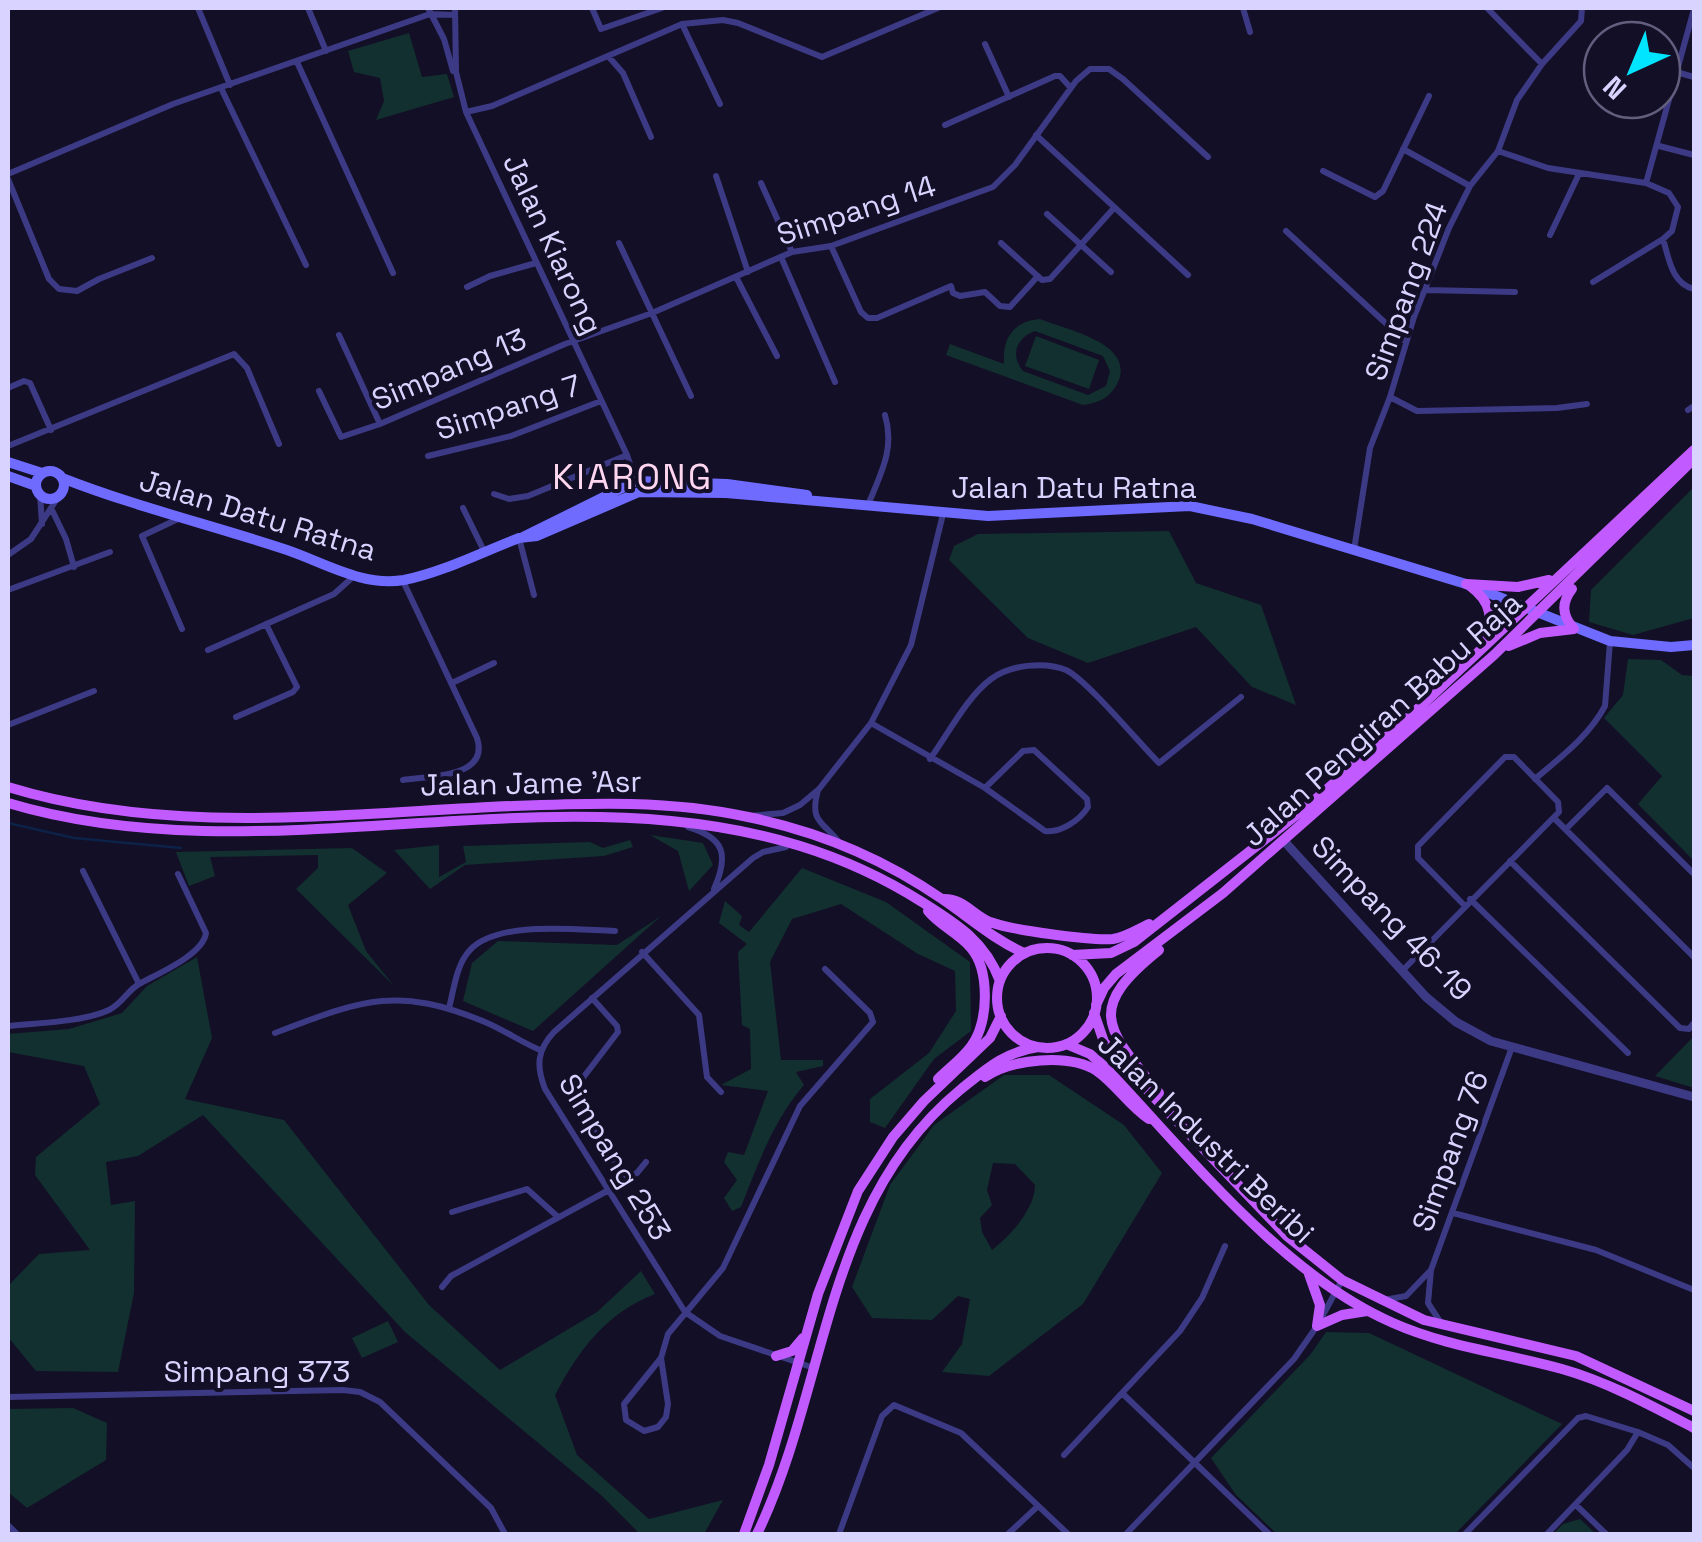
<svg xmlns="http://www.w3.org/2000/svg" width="1702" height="1542" viewBox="0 0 1702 1542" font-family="'Space Grotesk',sans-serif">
	<rect width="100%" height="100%" fill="#130f26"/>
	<path fill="#12302f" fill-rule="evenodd" d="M409,33L422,77L447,74L454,97L376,120L384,101L380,78L354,72L348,51Z
		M1040,319C1067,330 1140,344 1116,386C1108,399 1097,403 1083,405L946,355L950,344L1004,364C1002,338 1014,321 1040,319ZM1035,331L1103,356L1110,371L1106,386L1088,395L1023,371C1010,355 1016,338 1035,331Z
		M1036,336L1099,360L1089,389L1025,366Z
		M1694,487V618L1633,635L1589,622L1591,590Z
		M1169,531L1196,583L1261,605L1296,705L1252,687L1196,627L1088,663L1028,638L949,560L954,546L978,534Z
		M1628,659L1661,660L1682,675L1694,676V861L1638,804L1662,776L1604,718L1623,695Z
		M650,835L703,843L713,865L689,891L678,851Z
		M630,840L633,847L604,856L465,865L430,889L394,850L439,845V877L466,862L463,846L590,842L603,848Z
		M352,848L387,873L348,905L366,951L394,986L296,889L318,868V855L210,857L215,876L189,886L176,852Z
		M802,868L886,902L970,962L971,1031L934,1059L885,1128L870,1122V1099L929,1053L956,1011L955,971L918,954L841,904L792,919L770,962L781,1060H823V1066L796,1072L804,1085C773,1121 758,1164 741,1207L732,1211L724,1198L737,1180L724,1162L728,1152L744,1155L768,1091L721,1085L751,1069L750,1029L742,1025L738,952L747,944L719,923L725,901L742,916L739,925L749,932Z
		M661,916L533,1031L463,1001L472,963L498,941L617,945Z
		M197,957L212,1038L185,1099L284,1120L429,1305L500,1370L597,1312L641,1271L655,1294C606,1313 579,1350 555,1395L577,1455L649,1519L723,1500L704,1534H640L602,1496L405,1332L203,1115L138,1156L106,1162L111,1205L135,1201L134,1293L118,1372L36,1371L8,1337V1286L39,1254L90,1250L35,1175L36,1157L100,1104L84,1066L8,1052V1034L69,1029L122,1013L147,986Z
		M1694,1036V1088L1655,1076Z
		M1004,1075H1049L1124,1125L1162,1173L1083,1304L989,1376L942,1372L962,1344L970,1299L958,1296L932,1320L872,1318L852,1287L890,1185L934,1125ZM993,1163L1015,1164L1035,1185C1035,1209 1010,1236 992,1250L982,1232L980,1218L992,1205L987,1190Z
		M388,1321L398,1342L362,1358L352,1338Z
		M1326,1332L1369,1333L1562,1424L1455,1534H1277L1236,1495L1211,1458L1310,1355Z
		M73,1408L107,1423L106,1460L27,1508L8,1492V1409Z
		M1580,1519L1596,1534H1553L1563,1524Z"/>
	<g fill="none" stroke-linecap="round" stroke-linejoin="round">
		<path stroke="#0c2248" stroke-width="2.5" d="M8,823L74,838L181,848"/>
		<path stroke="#3d3a85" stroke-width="6" d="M198,8L230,85
			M308,8L326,51
			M428,8L444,39L453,71
			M455,8L456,72L466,112L627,455L636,482
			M592,8L601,29L662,8
			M1243,8L1250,32
			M1487,8L1542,64
			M682,24L720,104
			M985,44L1009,97
			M608,56L623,73L651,137
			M297,62L393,273
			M1676,72L1694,77
			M221,88L306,265
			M466,112L492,106L682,24L723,20L738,23L822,57L938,8
			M945,125L1055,76H1060L1070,87
			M1036,135L1188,275
			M1659,146L1694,155
			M1403,149L1470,186
			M1498,151L1548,168L1646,183L1694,9
			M1323,171L1375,197L1383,191L1429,96
			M8,174L173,104L430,14L455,15
			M716,176L748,272
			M8,179L49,279L59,289L77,291L99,279L152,258
			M761,183L792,252
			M1047,214L1111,272
			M1286,231L1406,342
			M1550,235L1579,174
			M1663,239C1669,259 1672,284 1694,289
			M619,243L691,396
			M1001,243L1042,280L1050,279L1114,208
			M831,246L861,312L868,318H877L951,286L953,293L960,296L985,292L1000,306L1010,307L1038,276
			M781,257L835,382
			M736,277L777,356
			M1593,282L1663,239L1672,231L1678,207L1669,193L1646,183
			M467,287L490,276L536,263
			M1426,290L1515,292
			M339,335L380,424
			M8,388L24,381L30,383L51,430
			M319,391L341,437L380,424L565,344L652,313L792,252L831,246L993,187L1015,165L1076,81L1090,69H1109L1123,79L1208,157
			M1390,397L1417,411L1557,408L1587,404
			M1688,410L1694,406
			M8,446L234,354L247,368L279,444
			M428,456L511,436L601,401
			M40,494L42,524
			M494,494L509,499L528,496L627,455
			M868,505C881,473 895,449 885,415
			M463,508L484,551
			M52,510L66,539L74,567
			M180,518L142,536L182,629
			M519,538L534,595
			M1354,550L1370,448L1390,397L1414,317L1449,228L1470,186L1498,151L1517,100L1542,64L1581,21L1582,8
			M8,555L31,539L60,494
			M403,581L477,738C490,778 429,776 403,780
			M8,590L110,552
			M208,650L334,594L354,576
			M452,683L494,663
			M236,717L293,692L297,687L266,624
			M871,723L985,788L1045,831C1061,833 1080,820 1088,807L1087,799L1034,750L1023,751L985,788
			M8,725L94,691
			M930,759C949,733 966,698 991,679C1010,665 1044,661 1066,670C1087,680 1139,743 1159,763L1241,697
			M1535,779C1561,757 1589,736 1605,706L1610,642
			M818,790C809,823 823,821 839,842
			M749,816L783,813L800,805L819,789L871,723L911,645L943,514
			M1555,819L1694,957
			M688,827C725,838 729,855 714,889
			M1566,829L1607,788L1694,874
			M786,847L763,852L753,858L554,1032C537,1050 536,1066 545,1089L685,1312L720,1336L814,1368
			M1510,861L1680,1028L1689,1029L1694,1023
			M83,871L139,984
			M1470,899L1628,1053
			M642,952L699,1015L707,1077L721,1092
			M1403,970L1559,812L1558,802L1514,757H1505L1418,846V858L1464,905
			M592,998L617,1026L618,1032L579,1083L575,1093L578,1103L619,1169L628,1177L637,1173L646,1162
			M449,1008C454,989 456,965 470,950C498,920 577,930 615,931
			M8,1026C37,1023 83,1022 109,1010C122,1004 128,990 139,984C157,974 203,955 206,933L178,874
			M275,1033C362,1000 395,985 485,1022C504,1030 521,1042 540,1050
			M452,1212L527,1189L558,1217
			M1453,1213L1596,1250L1694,1290
			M442,1287L451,1276L607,1191
			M1384,1300L1406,1296L1430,1271
			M1441,1323L1428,1303L1431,1270L1512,1047
			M661,1358L624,1404L626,1420L644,1431L658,1427L666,1417L668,1404L661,1358L668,1334L723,1268L800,1106L873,1022L870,1013L825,969
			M1122,1393L1269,1534
			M8,1397L343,1390L360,1392L380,1402L491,1508L505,1534
			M1638,1432L1668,1445L1694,1468
			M1064,1455L1180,1331L1202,1298L1225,1246
			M1576,1505L1606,1534
			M8,1525L17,1534
			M839,1534L882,1416L894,1405L961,1433L1068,1534
			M1008,1534L1038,1506
			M1126,1534L1294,1359L1317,1326L1342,1280
			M1465,1534L1578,1418L1586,1416L1638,1432L1627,1450L1547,1534"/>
		<path stroke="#3d3a85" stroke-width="9" d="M1284,841L1426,997L1456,1022L1491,1041L1694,1097"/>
		<path stroke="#6f6bff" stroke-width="10" d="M8,462L42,473
			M36 485a14 14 0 1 1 28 0a14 14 0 1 1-28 0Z
			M8,476L36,486
			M62,478C136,507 212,525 287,550C325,563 363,587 404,580C443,572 482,552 519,538L537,536L639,492L726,493L988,516L1190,506L1252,519L1466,584L1610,641L1671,647L1694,645
			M523,537L636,481L727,484L807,495"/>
		<path stroke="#c25bff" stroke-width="10" d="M1466,584L1518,587L1549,580
			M1470,586C1493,603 1492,618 1486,645
			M1509,646L1540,633L1574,629C1562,616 1561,603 1572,589
			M8,787C171,837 345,813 513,806C591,803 671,800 748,817C817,831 884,859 942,899C970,918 993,939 1024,953
			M8,803C305,892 645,726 922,902C957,924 985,941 1000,981
			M943,899C963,898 973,915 990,922C1011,930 1092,941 1113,939C1126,937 1138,929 1149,924
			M928,911C939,925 958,933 970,947C990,969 989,1022 972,1045C963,1058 949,1068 938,1079
			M997 998a50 50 0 1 1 100 0a50 50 0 1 1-100 0Z
			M1072,955L1111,953L1134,942L1309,805L1408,718L1694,450
			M1096,1005L1104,988L1116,974L1223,893L1494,655L1694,459
			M1094,1013L1104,1042L1126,1068L1287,1236L1342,1280L1424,1320L1576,1356L1694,1411
			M1066,1044L1090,1054L1104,1066C1187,1153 1281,1274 1393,1323C1447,1347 1505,1353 1562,1369C1608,1382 1652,1406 1694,1428
			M985,1077C1011,1059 1069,1053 1097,1071C1116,1084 1129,1106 1149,1119
			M1159,1093C1107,1029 1084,1010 1159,950
			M1309,1274L1320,1305L1317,1326
			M1317,1326L1342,1315L1367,1311
			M776,1356L792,1351L803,1338
			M744,1534L769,1465L818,1294L858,1191L893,1137L924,1101L990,1038L1001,1016
			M757,1534C829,1385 823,1203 960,1090C985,1070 1004,1052 1038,1047"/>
	</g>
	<g text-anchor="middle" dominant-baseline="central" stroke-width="8" stroke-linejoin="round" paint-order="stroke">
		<g font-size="30" fill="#d9d4ff" stroke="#130f26">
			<text transform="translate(856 210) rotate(-18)">Simpang 14</text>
			<text transform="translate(553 244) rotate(65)">Jalan Kiarong</text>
			<text transform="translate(1406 291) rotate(-70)">Simpang 224</text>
			<text transform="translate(449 369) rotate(-23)">Simpang 13</text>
			<text transform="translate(508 407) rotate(-18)">Simpang 7</text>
			<text x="1074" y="487">Jalan Datu Ratna</text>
			<text transform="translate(258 515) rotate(17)">Jalan Datu Ratna</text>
			<text transform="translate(1382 719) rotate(-42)">Jalan Pengiran Babu Raja</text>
			<text transform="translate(531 783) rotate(-1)">Jalan Jame 'Asr</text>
			<text transform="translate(1392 918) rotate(46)">Simpang 46-19</text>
			<text transform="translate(1206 1138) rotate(44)">Jalan Industri Beribi</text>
			<text transform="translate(1450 1151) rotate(-70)">Simpang 76</text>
			<text transform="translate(615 1157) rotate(59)">Simpang 253</text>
			<text x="257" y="1371">Simpang 373</text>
		</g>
		<g font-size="35" letter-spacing="2.5" fill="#ffd6f0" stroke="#130f26">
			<text x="633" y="477">KIARONG</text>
		</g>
	</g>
	<rect width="1702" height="1542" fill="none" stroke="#d9d4ff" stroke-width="20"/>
	<g transform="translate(1632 70) rotate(224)"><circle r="48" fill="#130f26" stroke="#625e7d" stroke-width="2.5"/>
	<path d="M0-8L18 38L0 25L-18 38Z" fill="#00e5ff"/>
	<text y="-15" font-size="28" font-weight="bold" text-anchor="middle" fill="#d9d4ff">N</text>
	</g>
</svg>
